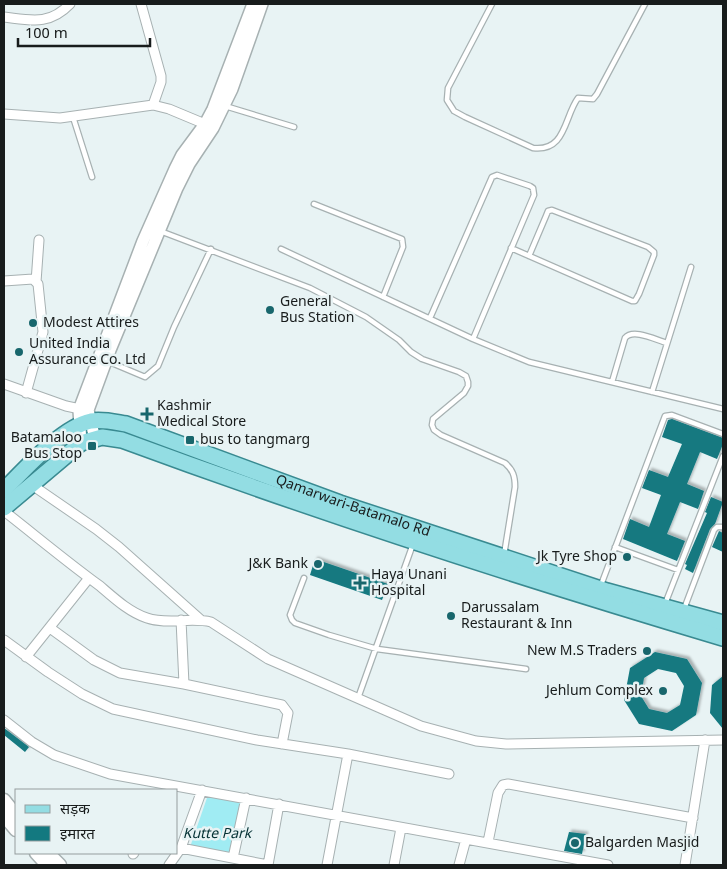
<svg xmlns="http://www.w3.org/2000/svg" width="727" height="869" viewBox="0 0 727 869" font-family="Georgia,'Noto Sans Devanagari',serif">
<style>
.green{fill:#a0ecf3}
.building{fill:#137980;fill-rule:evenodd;filter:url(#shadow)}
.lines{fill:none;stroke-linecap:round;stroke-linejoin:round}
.service-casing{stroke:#a7b1b2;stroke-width:7}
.minor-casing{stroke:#a7b1b2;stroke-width:11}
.tertiary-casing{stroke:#a7b1b2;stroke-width:14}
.secondary-casing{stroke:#a7b1b2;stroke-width:15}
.primary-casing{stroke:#398a91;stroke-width:18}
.service{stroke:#fff;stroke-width:4.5}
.minor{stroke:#fff;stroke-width:9}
.tertiary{stroke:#fff;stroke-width:11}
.secondary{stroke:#fff;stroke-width:12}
.primary{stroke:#93dde3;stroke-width:15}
.poi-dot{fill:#18666c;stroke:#e8f3f4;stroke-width:2}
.labels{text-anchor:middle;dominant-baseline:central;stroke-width:5;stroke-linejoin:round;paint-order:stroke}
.poi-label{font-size:14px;fill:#181c1c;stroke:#e8f3f4;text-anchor:start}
.street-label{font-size:14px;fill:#181c1c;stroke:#e8f3f4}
.park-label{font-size:14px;font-style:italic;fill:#053235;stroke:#e8f3f4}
</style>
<defs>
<filter id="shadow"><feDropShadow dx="2.5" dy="-2.5" stdDeviation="1" flood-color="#0004"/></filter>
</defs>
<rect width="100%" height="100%" fill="#e8f3f4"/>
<!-- green -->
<path class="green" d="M209 792 246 798 233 858 189 850Z"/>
<!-- building -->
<path class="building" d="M672 419 723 438V444L717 459 700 452 687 484 704 491 698 509 680 502 667 534 685 541 677 561 623 539 630 519 649 527 661 495 642 488 649 470 668 477 682 444 662 437 668 420Z
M711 497 723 502 715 524 710 529 693 573 685 569 687 565 685 564 707 513 705 512Z
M719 531 723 533V552L712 547Z
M315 559 388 584 382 600 310 575Z
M655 652 687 659 702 683 696 715 672 731 639 724 624 700 630 668ZM658 669 676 673 684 686 680 705 667 713 649 709 641 696 644 678Z
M723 676V729L710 713 712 685Z
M4 728 29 747 25 752 4 735Z
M569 832 586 834 582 854 564 851Z"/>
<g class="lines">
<!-- service casing -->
<g class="service-casing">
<path id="service" d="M492 4 448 88 447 100 454 111 465 117 533 148C566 152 564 117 578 98L593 99 597 94 645 4
M225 106 294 127
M73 117 92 177
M314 204 402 239 403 247 383 297
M160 231 310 288 366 317 399 340 411 352 422 359 459 372 466 376 468 382V386L464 393 433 419 432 425 434 430 441 435 505 463C513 470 515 476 515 487L504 555
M511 248 632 301H635L639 294 654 255V252L648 247 552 210 548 211 546 216 529 256
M281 249 473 339 529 362 723 409
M430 318 492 177 497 175 530 186 533 188 534 195 473 339
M107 361 145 377 158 366 174 327 211 249
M612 382 625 338C633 328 656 340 667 343
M652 392 691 267
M615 547 678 570
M304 578 290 615 292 620 295 623 329 635 377 649 526 669
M601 585 665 416 672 415 723 434
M665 604 723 456
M684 609 714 530 717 527H723
M358 698 413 544"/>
</g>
<!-- minor casing -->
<g class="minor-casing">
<path id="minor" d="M141 4 161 76V82L153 105
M4 17C30 20 49 26 70 4
M4 114 60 118 153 105 169 109 205 124
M4 281 33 279 38 284 43 332 26 393
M36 282 39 240
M4 384 66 406 85 410
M32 485 96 529 119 547 201 620
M4 511C36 536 67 562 100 586 114 598 129 612 147 618 167 625 191 617 211 622L268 659 421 726 476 741 506 744 723 740
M181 620 184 684
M50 628 94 660 120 673 184 684 282 705 288 713 282 744
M4 640 48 672 82 694 113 709 257 740 348 754 449 774
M26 657 89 578
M4 720 32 742 54 755 110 774 608 865
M488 842 498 793 503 785 508 784 693 818
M181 848 268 865
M133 854 134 853
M233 858 246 798
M169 865 181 848 202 790
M268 865 279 804
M327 865 348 754
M394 865 401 828
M459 865 466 839
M685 865 705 740"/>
</g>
<!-- tertiary casing -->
<g class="tertiary-casing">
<path id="tertiary" d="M95 439 88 410 110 350 177 188 189 164 213 128 232 89 262 4
M81 443 79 410 143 241 175 169 182 155 205 124 213 109 253 4"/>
</g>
<!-- secondary casing -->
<g class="secondary-casing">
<path id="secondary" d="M4 800 16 815
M4 816 16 830
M36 853 47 865
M48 853 60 865"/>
</g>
<!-- primary casing -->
<g class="primary-casing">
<g id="primary">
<path id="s1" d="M4 490C25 469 62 427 91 421 103 419 114 422 126 424L340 503 607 591 723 623"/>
<path d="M4 508 81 443 102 437 122 440C320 513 521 578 723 638"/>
</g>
</g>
<!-- service -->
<use href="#service" class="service"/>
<!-- minor -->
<use href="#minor" class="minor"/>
<!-- tertiary -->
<use href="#tertiary" class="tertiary"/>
<!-- secondary -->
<use href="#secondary" class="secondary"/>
<!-- primary -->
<use href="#primary" class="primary"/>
</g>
<!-- markers -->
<g class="poi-dot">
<circle cx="270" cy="310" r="5"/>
<circle cx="33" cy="323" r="5"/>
<circle cx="19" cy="352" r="5"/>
<path d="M144.5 406.5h5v5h5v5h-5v5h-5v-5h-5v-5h5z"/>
<rect x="185" y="435" width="10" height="10" rx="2.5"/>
<rect x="87" y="441" width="10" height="10" rx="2.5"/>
<circle cx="627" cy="557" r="5"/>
<circle cx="318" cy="564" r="5"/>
<path d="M357.5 575.5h5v5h5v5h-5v5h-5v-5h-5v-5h5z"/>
<circle cx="451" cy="616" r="5"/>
<circle cx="647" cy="651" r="5"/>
<circle cx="663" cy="691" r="5"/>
<circle cx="575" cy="843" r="5"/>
</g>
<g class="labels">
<!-- poi labels -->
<g class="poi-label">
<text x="280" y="302">General<tspan x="280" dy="16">Bus Station</tspan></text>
<text x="43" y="323">Modest Attires</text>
<text x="29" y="344">United India<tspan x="29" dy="16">Assurance Co. Ltd</tspan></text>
<text x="157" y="406">Kashmir<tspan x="157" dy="16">Medical Store</tspan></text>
<text x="82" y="438" text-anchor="end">Batamaloo<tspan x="82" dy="16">Bus Stop</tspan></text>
<text x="200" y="440">bus to tangmarg</text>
<text x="617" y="557" text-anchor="end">Jk Tyre Shop</text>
<text x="308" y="564" text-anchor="end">J&amp;K Bank</text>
<text x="371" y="575">Haya Unani<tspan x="371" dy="16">Hospital</tspan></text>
<text x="461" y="608">Darussalam<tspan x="461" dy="16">Restaurant &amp; Inn</tspan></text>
<text x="637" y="651" text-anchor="end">New M.S Traders</text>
<text x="653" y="691" text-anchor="end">Jehlum Complex</text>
<text x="585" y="843">Balgarden Masjid</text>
</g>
<!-- street labels -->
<g class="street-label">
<text stroke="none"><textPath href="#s1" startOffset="389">Qamarwari-Batamalo Rd</textPath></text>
</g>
<!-- park labels -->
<g class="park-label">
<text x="217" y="834">Kutte Park</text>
</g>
</g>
<!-- border -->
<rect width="727" height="869" fill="none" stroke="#181c1c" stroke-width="10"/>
<!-- legend -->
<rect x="15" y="789" width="162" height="65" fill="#e8f3f4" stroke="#959d9e"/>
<rect x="25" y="805" width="25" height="8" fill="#93dde3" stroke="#959d9e"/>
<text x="60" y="814" font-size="15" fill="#181c1c">सड़क</text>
<rect x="25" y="826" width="25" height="15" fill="#137980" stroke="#959d9e"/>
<text x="60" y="839" font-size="15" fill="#181c1c">इमारत</text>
<!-- scale -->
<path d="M18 38v8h132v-8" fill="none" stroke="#181c1c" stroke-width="2.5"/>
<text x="25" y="38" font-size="15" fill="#181c1c" stroke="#e8f3f4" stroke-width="4" paint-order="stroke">100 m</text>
</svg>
